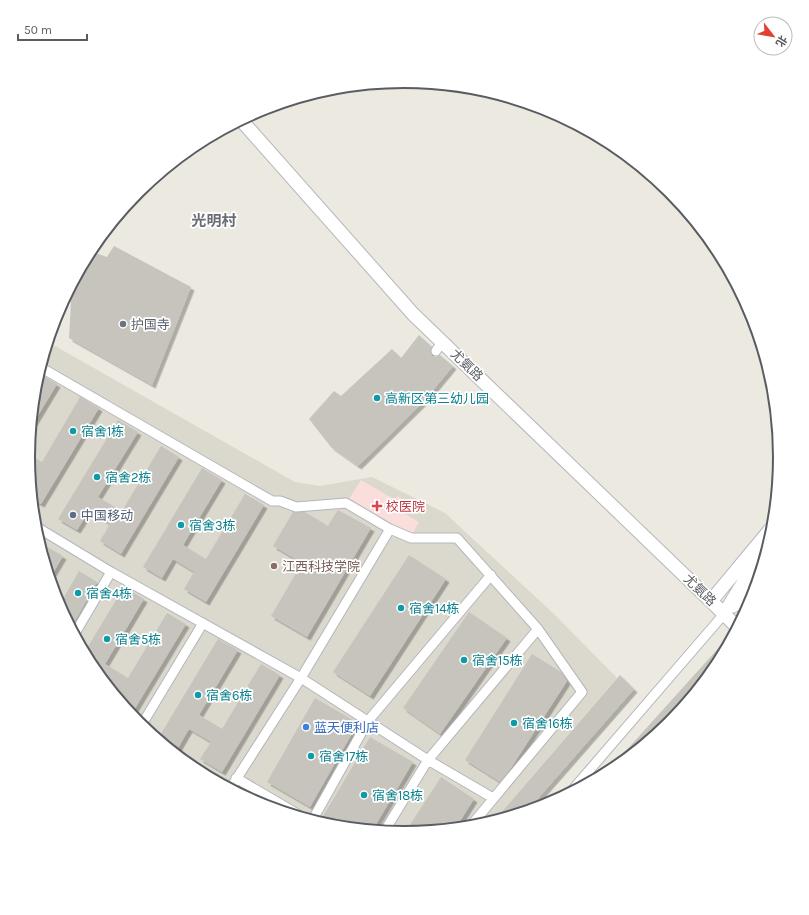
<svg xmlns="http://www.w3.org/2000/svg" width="809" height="915" viewBox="0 0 809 915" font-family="Karla,'Noto Sans SC',sans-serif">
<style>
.education{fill:#dbd8ce}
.medical{fill:#f9dedb}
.building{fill:#c6c4bd;filter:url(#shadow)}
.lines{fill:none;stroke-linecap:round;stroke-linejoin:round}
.street-casing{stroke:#b3b6bb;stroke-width:11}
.secondary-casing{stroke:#b4b7bd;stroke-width:15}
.street{stroke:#fff;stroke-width:9}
.secondary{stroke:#fff;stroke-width:13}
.worship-dot{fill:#6b7280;stroke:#fff;stroke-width:1.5}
.culture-dot{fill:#0f9aa8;stroke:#fff;stroke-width:1.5}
.health-dot{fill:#e0444e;stroke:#fff;stroke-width:1.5}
.service-dot{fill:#5c6f8a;stroke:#fff;stroke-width:1.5}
.education-dot{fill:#8d6e63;stroke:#fff;stroke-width:1.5}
.shop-dot{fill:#3f7fe0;stroke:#fff;stroke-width:1.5}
.labels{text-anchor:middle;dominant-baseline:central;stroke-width:3.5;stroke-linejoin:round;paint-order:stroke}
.worship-label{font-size:13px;fill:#5b616d;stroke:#fff;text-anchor:start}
.street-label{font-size:13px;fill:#595c61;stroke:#fff}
.culture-label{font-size:13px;fill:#0d838f;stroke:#fff;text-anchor:start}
.health-label{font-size:13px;fill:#be3a42;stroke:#fff;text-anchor:start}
.service-label{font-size:13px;fill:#4e5e75;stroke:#fff;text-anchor:start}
.education-label{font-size:13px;fill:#785e54;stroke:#fff;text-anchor:start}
.shop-label{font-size:13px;fill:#366cbe;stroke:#fff;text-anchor:start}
.quarter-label{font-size:15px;font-weight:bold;fill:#6a6e73;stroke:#fff}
.rim{fill:none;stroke:#595c61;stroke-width:2}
</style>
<defs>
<filter id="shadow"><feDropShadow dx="3.5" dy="3.5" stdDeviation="0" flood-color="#0004"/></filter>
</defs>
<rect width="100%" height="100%" fill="#ebe9e0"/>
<!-- education -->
<path class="education" d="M48 342 295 482 320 486 372 477 445 513 554 614 617 678 493 822 478 827 404 834 331 827 260 805 195 770 138 724 91 666 57 601 35 531 28 457 35 384Z"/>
<!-- medical -->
<path class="medical" d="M361 480 394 499 398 496 403 500 398 510 419 522 411 537 347 502Z"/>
<!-- building -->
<path class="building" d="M114 246 191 287 152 385 69 338 72 284 90 251 107 257Z
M419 335 432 347 430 351 432 356 436 357 440 355 453 366 424 401 358 466 331 447 309 419 334 391 341 396 392 349 401 358Z
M39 373 57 384 31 427 35 384Z
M80 397 99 408 41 504 32 499 28 454 42 462Z
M118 420 138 432 98 497 122 511 161 446 179 457 121 554 100 541 110 524 89 511 77 530 58 519Z
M202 468 222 480 183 545 206 559 245 494 264 505 206 602 184 589 194 572 173 559 162 578 143 567Z
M338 510 371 528 307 637 271 616 302 563 273 546 293 512H305L328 526Z
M44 545 63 556 50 578 41 551Z
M409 555 446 579 370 696 333 672Z
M79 571 97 582 71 628 59 606Z
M124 587 144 599 105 664 128 678 167 613 186 624 131 715 114 694 116 691 106 685 91 666 84 653Z
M469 612 507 638 440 734 403 708Z
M732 633 734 635 717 667 688 702 666 727 617 768 614 764Z
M218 639 238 650 199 715 222 729 261 664 280 675 222 772 200 759 211 742 189 729 178 748 159 737Z
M532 654 561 672 567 681 511 768 500 782 465 760Z
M620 675 634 689 526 812 493 822Z
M315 698 358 723 310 807 267 782Z
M370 737 413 762 372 831 338 827 322 818Z
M441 777 474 799 455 829 404 834Z"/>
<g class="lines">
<!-- street casing -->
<g class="street-casing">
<path id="street" d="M436 351 442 342
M40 367 272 501H280L296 507 346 503 390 529 411 538H457L538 629 582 692 469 828
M35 526 111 572 301 678 230 789
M390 529 301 678 428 760 493 798
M74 635 111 572
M141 726 203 623
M236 778 306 819
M568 795 724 614
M312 821 368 721 491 575
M384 832 428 760 538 629"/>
</g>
<!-- secondary casing -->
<g class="secondary-casing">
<path id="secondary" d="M241 120 413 314 711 601 738 628
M711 601 774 525
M733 606 757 586
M724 614 756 562 768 548
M736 626 744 617"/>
</g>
<!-- street -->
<use href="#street" class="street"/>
<!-- secondary -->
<use href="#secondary" class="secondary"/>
</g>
<!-- markers -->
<circle class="worship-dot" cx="123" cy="324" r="4"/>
<g class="culture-dot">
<circle cx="377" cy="398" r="4"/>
<circle cx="73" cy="431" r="4"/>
<circle cx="97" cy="477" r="4"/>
<circle cx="181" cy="525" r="4"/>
<circle cx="78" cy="593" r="4"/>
<circle cx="401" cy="608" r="4"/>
<circle cx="107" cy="639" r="4"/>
<circle cx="464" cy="660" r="4"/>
<circle cx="198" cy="695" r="4"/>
<circle cx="514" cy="723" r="4"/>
<circle cx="311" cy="756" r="4"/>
<circle cx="364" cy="795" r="4"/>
</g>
<path class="health-dot" d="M375 500h4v4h4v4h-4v4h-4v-4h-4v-4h4z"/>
<circle class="service-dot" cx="73" cy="515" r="4"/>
<circle class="education-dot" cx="274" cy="566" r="4"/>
<circle class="shop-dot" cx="306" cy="727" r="4"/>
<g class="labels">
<!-- worship labels -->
<g class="worship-label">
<text x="131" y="324">护国寺</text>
</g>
<!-- street labels -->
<g class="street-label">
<text transform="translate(467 365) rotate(44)">尤氨路</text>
<text transform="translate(700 590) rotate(44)">尤氨路</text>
</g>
<!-- culture labels -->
<g class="culture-label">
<text x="385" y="398">高新区第三幼儿园</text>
<text x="81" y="431">宿舍1栋</text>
<text x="105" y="477">宿舍2栋</text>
<text x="189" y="525">宿舍3栋</text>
<text x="86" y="593">宿舍4栋</text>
<text x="409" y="608">宿舍14栋</text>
<text x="115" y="639">宿舍5栋</text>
<text x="472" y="660">宿舍15栋</text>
<text x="206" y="695">宿舍6栋</text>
<text x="522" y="723">宿舍16栋</text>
<text x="319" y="756">宿舍17栋</text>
<text x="372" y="795">宿舍18栋</text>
</g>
<!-- health labels -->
<g class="health-label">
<text x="386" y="506">校医院</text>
</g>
<!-- service labels -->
<g class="service-label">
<text x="81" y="515">中国移动</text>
</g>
<!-- education labels -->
<g class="education-label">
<text x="282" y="566">江西科技学院</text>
</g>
<!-- shop labels -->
<g class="shop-label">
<text x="314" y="727">蓝天便利店</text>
</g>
<!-- quarter labels -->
<g class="quarter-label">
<text x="214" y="221">光明村</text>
</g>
</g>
<!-- crop -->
<path d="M0 0H809V915H0ZM35 457a369 369 0 1 1 738 0a369 369 0 1 1-738 0Z" fill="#fff" fill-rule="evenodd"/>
<path class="rim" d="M35 457a369 369 0 1 1 738 0a369 369 0 1 1-738 0Z"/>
<!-- north arrow -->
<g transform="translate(773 36) rotate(121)"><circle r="19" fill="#ffffff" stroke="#bdbec0"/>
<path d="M0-3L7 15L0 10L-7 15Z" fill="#e14130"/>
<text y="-6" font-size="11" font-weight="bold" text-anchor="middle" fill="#595c61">北</text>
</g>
<!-- scale -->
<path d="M18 34v6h69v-6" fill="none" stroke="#595c61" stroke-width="2"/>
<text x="24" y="34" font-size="12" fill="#595c61" stroke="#ffffff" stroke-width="3" paint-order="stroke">50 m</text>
</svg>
